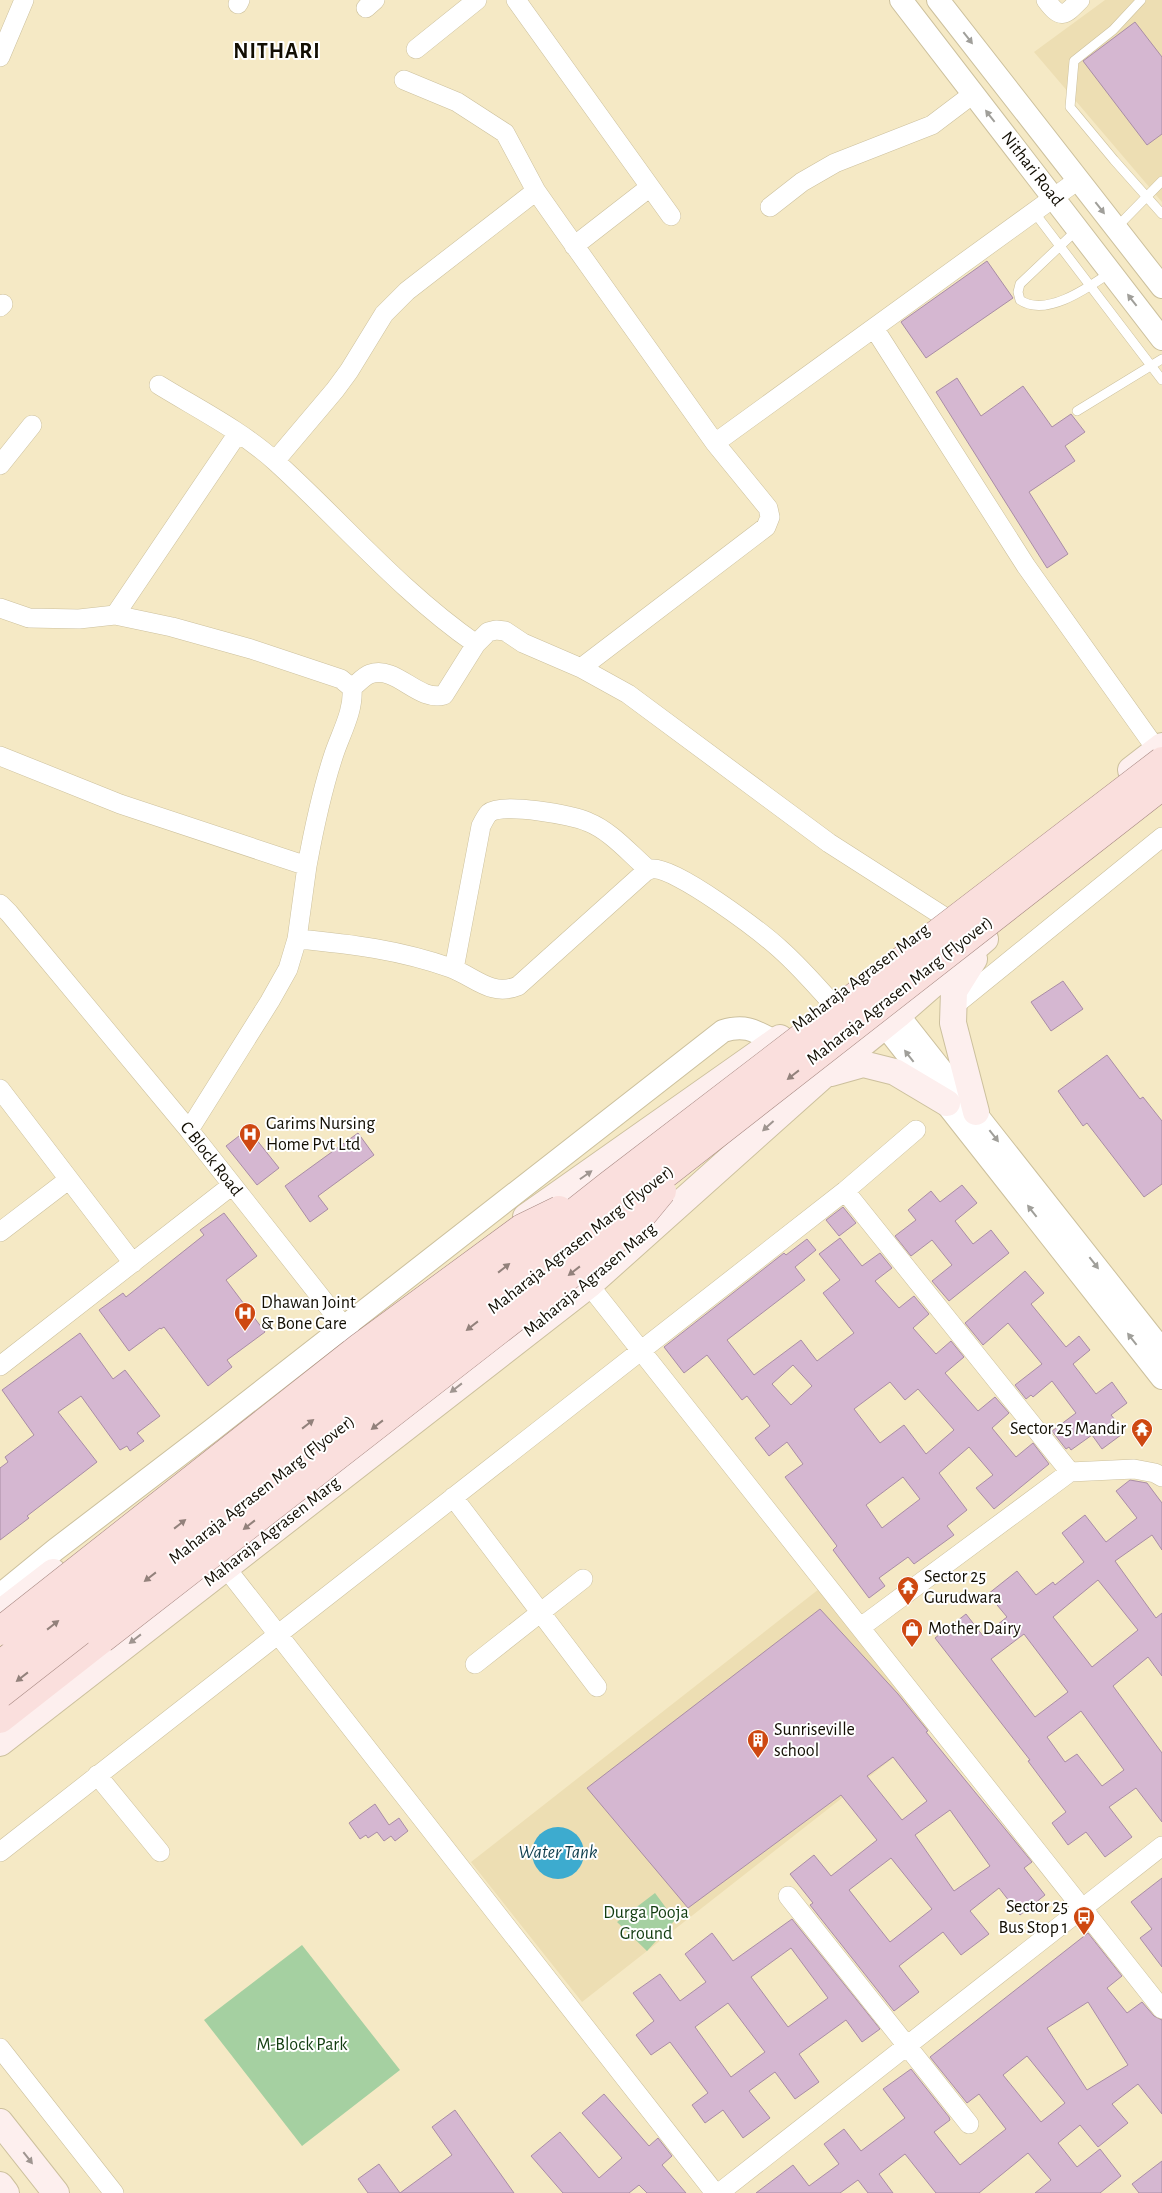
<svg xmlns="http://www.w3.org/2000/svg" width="1162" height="2193" viewBox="0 0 1162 2193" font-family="'Alegreya Sans',sans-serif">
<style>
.built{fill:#eddeb3}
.green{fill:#a5d0a1}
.water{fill:#3dabcf}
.building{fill:#d5b7d1;stroke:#a98da5;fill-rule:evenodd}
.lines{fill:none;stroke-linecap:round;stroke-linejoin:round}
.service-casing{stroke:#ccc09d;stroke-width:10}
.minor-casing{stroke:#ccc09d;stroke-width:20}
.tertiary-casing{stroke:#ccc09d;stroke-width:24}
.secondary-casing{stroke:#ccc09d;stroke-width:28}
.primary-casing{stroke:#a78882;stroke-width:29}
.service{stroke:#fff;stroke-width:9}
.minor{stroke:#fff;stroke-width:19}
.tertiary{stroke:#fff;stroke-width:22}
.secondary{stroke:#fdefee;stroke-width:26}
.primary{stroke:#fadfdd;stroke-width:28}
.primary-bridge-casing{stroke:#a78882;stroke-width:29;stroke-linecap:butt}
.primary-bridge{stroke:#fadfdd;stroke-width:28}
.oneway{fill:#a09f9a}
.oneway2{fill:#92817b}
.oneway3{fill:#9f9590}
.labels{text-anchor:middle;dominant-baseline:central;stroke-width:4;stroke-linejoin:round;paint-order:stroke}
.street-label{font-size:18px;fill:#120e03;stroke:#fff}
.poi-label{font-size:18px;fill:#120e03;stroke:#fff;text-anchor:start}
.park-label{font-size:18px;fill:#133d11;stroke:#fff}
.water-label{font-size:19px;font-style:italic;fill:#0f3f4f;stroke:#fff}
.district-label{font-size:22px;font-weight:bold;letter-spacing:1px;fill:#120e03;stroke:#fff}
</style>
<rect width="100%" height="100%" fill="#f5e9c5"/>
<!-- built -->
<path class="built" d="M1105 0H1162V202L1034 52Z
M819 1589 930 1729 582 2002 471 1862Z"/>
<!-- green -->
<path class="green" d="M655 1893 675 1920 647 1951 617 1922Z
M302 1945 400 2070 302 2146 204 2020Z"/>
<!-- water -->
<path class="water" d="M532 1853a26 26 0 1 1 52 0a26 26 0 1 1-52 0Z"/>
<!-- building -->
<path class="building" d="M1135 22 1162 57V134L1147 145 1083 61Z
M987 261 1013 298 926 358 901 322Z
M957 378 981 416 1023 386 1052 427 1071 414 1085 432 1065 446 1075 461 1029 492 1068 554 1047 568 936 392Z
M1063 981 1083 1009 1051 1031 1031 1002Z
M1107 1055 1140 1099 1143 1097 1162 1121V1184L1144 1197 1087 1123 1083 1126 1058 1091Z
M248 1129 279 1168 257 1185 226 1146Z
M358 1133 374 1155 318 1196 328 1209 310 1222 285 1186Z
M962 1185 977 1203 955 1221 973 1244 991 1230 1009 1253 949 1301 932 1281 952 1265 932 1240 911 1256 895 1236 916 1220 908 1210 931 1191 940 1202Z
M843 1207 856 1223 839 1236 826 1220Z
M224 1213 257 1256 226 1280 265 1332 227 1360 232 1367 208 1386 164 1327 161 1329 160 1328 129 1351 99 1310 123 1293 126 1297 204 1235 200 1230Z
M840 1238 862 1266 880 1253 892 1268 875 1281 899 1308 914 1296 929 1314 913 1328 936 1354 951 1341 964 1357 945 1373 978 1411 995 1397 1009 1413 992 1428 1016 1457 1033 1443 1049 1464 994 1509 976 1488 993 1475 969 1447 939 1473 967 1510 947 1526 954 1535 914 1564 908 1557 879 1578 885 1586 869 1598 833 1550 837 1546 785 1477 803 1464 787 1442 769 1456 755 1438 770 1426 747 1396 742 1400 707 1355 684 1373 664 1347 784 1253 786 1255 807 1239 816 1250 795 1267 805 1280 727 1340 754 1375 801 1340 817 1361 854 1333 823 1293 840 1280 819 1254ZM793 1365 812 1386 791 1405 772 1384ZM890 1382 905 1400 918 1389 954 1430 926 1454 904 1425 880 1443 854 1409ZM903 1477 920 1499 882 1528 866 1505Z
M1025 1271 1044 1293 1031 1304 1066 1347 1079 1336 1090 1350 1073 1364 1096 1394 1112 1382 1127 1403 1111 1415 1125 1432 1102 1449 1092 1435 1071 1450 1069 1447 1066 1449 1052 1431 1076 1413 1052 1381 1033 1397 1031 1395 1026 1399 1015 1385 1042 1364 1008 1323 983 1345 965 1323Z
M80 1333 113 1379 125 1370 160 1416 137 1433 144 1441 130 1451 127 1446 120 1450 81 1396 58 1412 97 1462 27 1516 29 1518 0 1540V1468L8 1462 5 1457 34 1435 2 1390Z
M1130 1480 1147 1483 1162 1503V1550L1152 1535 1115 1561 1156 1618 1162 1613V1676L1148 1657 1113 1686 1162 1753V1822L1136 1788 1109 1807 1132 1837 1105 1857 1086 1832 1068 1845 1052 1823 1066 1812 1028 1761 1030 1760 935 1638 966 1614 983 1636 1007 1617 988 1594 1017 1571 1036 1595 1053 1582 1055 1585 1084 1562 1062 1533 1085 1515 1106 1542 1137 1518 1116 1491ZM1098 1580 1138 1630 1092 1667 1053 1617ZM1024 1634 1068 1692 1035 1717 991 1659ZM1081 1711 1124 1770 1102 1786 1077 1754 1065 1762 1047 1737Z
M820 1609 898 1694 928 1731 926 1732 1032 1862 1024 1868 1045 1895 1020 1915 999 1888 970 1911 989 1934 961 1955 943 1932 899 1966 919 1992 894 2011 810 1905 813 1903 790 1874 814 1855 831 1876 877 1840 841 1795 688 1908 587 1788ZM893 1757 927 1801 902 1820 867 1776ZM950 1810 990 1866 954 1891 915 1835ZM891 1858 932 1909 890 1942 849 1890Z
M375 1804 389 1825 399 1818 408 1831 395 1841 391 1836 384 1841 377 1832 368 1838 366 1835 360 1839 349 1823Z
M1162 1878V1967L1140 1938 1152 1929 1131 1902Z
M792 1919 880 2029 862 2042 846 2020 799 2054 819 2082 795 2099 775 2072 749 2091 770 2118 743 2138 723 2110 705 2123 692 2105 708 2093 670 2042 651 2055 636 2035 654 2021 633 1993 660 1974 680 2001 706 1982 685 1954 712 1933 733 1961ZM791 1948 828 1998 788 2027 751 1977ZM728 2003 765 2052 731 2077 695 2027Z
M1088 1933 1122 1976 1107 1988 1127 2013 1142 2002 1154 2016 1162 2020V2114L1138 2084 1112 2104 1128 2123 1098 2147 1080 2125 1058 2143 1077 2167 1100 2149 1121 2176 1100 2193H1035L1051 2180 1028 2153 979 2193H936L905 2154 879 2174 893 2193H868L858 2180 840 2193H756L793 2165 809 2186 839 2164 824 2144 844 2129 861 2151 905 2118 883 2089 911 2069 949 2117 950 2120 934 2132 960 2165 1006 2129 979 2094 967 2103 930 2057ZM1088 2002 1128 2065 1087 2090 1047 2028ZM1027 2056 1065 2103 1041 2122 1003 2075Z
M604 2094 649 2146 658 2138 672 2156 662 2165 686 2193H647L639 2185 629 2193H563L531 2156 560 2132 599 2178 622 2158 582 2113Z
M455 2110 514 2193H368L358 2179 379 2164 400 2193 452 2155 432 2127Z
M1162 2161V2193H1139L1132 2184Z"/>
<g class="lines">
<!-- service casing -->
<g class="service-casing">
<path id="service" d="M1141 0 1113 30 1074 61 1070 107 1114 160 1162 214
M1034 212 1162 380
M1116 228 1162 181
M1078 229 1020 284 1018 292 1020 300C1046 318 1089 287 1111 272
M1077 411 1162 359"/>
</g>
<!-- minor casing -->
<g class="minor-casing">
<path id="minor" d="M516 0 671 216
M1046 0C1061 20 1064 16 1080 0
M238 4 240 0
M366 8 375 0
M416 49 477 0
M0 57 24 0
M404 80 457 102 505 133 536 191 562 228 715 443 768 508 770 517 766 527 581 668
M770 207 802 182 835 163 932 125 973 94
M574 246 650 187
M0 307 3 304
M874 328 1026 566 1157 750
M159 385C198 409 242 431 276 462 343 523 401 592 476 644
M715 443 1078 180
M275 461 335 390 349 371 384 314 407 291 536 191
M0 465 32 425
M0 608 29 618 79 619 115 615 172 627 251 649 341 679 352 688C354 711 341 733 334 754 322 790 314 828 307 866
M115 615 238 433
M352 688C357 684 364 676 370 674 397 665 417 702 444 695L476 644 488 632 496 630 505 631 523 643 581 668 628 694 829 843 943 916
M0 756 120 804 307 866 297 939 288 969 270 1001 189 1130
M0 904 9 913 189 1130 368 1357
M297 939C352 944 400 950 451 968 475 977 491 997 518 986L645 872C646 871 651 869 652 869 675 866 761 932 780 949 798 965 814 983 830 1001
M454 969 481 826C483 822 486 816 489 813 502 802 572 815 588 822 611 831 630 854 649 870
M954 1006 1162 837
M0 1089 133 1263
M845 1191 1070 1472
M0 1232 68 1180
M589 1285 1162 2009
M0 1366 231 1186
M453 1497 597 1687
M226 1568 715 2193
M861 1627 1070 1472 1134 1469 1155 1473 1162 1477
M475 1664 583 1579
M97 1775 160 1852
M0 1852 845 1191 916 1130
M788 1896 969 2124
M0 2048 114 2193
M719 2193 1162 1846"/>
</g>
<!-- tertiary casing -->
<g class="tertiary-casing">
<path id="tertiary" d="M901 0 1162 339
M938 0 1162 287
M898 1015 1162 1350
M885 1026 1162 1378
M0 1595 55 1550 212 1430 723 1031C746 1024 755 1031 776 1042"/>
</g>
<!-- secondary casing -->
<g class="secondary-casing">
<path id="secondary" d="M1131 770 1162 746
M974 959 954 991 953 1023 976 1112
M831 1073 863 1064 895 1072 947 1103
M526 1217 780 1038
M0 1613 53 1572
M0 1743 589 1285 825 1074 898 1015 985 939
M0 2122 56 2193
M0 2185 6 2193"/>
</g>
<!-- primary casing -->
<g class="primary-casing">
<path id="primary" d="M0 1719 102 1639"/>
</g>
<!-- service -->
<use href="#service" class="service"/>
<!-- minor -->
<use href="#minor" class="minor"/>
<!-- tertiary -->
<use href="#tertiary" class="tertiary"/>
<!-- secondary -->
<use href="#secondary" class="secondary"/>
<!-- primary -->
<use href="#primary" class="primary"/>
<!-- primary-bridge casing -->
<g class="primary-bridge-casing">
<path id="primary-bridge" d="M0 1631 360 1347 522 1228 559 1210
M102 1639 634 1225 662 1191
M0 1665 609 1185 1162 761
M0 1694 1162 786"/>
</g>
<!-- primary-bridge -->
<use href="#primary-bridge" class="primary-bridge"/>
</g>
<!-- one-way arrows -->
<defs><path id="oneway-solid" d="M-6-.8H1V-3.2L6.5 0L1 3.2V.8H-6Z" transform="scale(1.25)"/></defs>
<g class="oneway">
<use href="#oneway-solid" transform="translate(968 38) rotate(52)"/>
<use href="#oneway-solid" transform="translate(990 116) rotate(-128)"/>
<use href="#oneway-solid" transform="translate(1100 208) rotate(52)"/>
<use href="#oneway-solid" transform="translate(1132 300) rotate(-128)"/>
<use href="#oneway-solid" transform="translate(909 1056) rotate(-128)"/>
<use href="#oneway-solid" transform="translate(994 1136) rotate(52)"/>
<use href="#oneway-solid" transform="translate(1032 1211) rotate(-128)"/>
<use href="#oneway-solid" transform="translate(1094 1263) rotate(52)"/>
<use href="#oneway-solid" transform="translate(1132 1339) rotate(-128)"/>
</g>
<g class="oneway2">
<use href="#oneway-solid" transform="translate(793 1075) rotate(142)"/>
<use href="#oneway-solid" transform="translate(504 1268) rotate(-38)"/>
<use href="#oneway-solid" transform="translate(574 1271) rotate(142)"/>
<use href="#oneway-solid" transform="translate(472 1326) rotate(142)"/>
<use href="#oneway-solid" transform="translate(308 1424) rotate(-38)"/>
<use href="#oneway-solid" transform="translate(377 1425) rotate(142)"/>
<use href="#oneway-solid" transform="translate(180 1524) rotate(-38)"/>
<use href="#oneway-solid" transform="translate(249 1525) rotate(142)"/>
<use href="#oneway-solid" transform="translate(150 1577) rotate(142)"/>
<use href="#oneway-solid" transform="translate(53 1625) rotate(-38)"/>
<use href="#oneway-solid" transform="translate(22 1677) rotate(142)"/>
</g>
<g class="oneway3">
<use href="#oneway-solid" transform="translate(768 1126) rotate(138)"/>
<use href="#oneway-solid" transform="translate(586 1175) rotate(-35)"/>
<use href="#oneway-solid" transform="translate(456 1388) rotate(142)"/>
<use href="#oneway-solid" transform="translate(135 1639) rotate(142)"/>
<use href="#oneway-solid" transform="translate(28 2158) rotate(52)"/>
</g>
<!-- icons -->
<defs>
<g id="hospital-pin" transform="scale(1.125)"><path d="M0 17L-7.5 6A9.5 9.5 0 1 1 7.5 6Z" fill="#ce4811" stroke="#fff"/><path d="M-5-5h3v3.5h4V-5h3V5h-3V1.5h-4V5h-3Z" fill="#fff"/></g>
<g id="temple-pin" transform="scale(1.125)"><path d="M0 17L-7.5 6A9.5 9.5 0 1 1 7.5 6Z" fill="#ce4811" stroke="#fff"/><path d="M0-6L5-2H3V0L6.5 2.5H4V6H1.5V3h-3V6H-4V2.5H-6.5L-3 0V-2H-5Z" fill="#fff"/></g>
<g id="shop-pin" transform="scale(1.125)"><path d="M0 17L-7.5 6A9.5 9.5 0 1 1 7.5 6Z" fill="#ce4811" stroke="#fff"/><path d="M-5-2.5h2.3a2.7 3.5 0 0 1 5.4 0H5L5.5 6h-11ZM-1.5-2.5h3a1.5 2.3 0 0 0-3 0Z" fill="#fff"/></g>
<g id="building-pin" transform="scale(1.125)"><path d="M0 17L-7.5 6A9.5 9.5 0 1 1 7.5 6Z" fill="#ce4811" stroke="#fff"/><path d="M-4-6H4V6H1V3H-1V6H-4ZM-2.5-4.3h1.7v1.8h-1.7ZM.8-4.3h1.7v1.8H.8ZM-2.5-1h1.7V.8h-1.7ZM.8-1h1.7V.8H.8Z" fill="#fff"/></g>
<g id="bus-pin" transform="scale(1.125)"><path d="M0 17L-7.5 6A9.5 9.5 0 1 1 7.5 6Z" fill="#ce4811" stroke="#fff"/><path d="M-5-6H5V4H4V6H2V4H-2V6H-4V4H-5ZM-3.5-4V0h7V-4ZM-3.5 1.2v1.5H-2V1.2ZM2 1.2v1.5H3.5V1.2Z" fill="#fff"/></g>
</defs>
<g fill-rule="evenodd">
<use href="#hospital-pin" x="250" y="1134"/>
<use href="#hospital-pin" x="245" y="1313"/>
<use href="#temple-pin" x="1142" y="1429"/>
<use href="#temple-pin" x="908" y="1587"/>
<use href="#shop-pin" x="912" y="1629"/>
<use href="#building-pin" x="758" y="1740"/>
<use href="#bus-pin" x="1084" y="1917"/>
</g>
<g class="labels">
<!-- street labels -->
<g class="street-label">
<text transform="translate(1032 169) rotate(52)">Nithari Road</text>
<text transform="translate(861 978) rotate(-37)">Maharaja Agrasen Marg</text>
<text transform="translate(900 991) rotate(-38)">Maharaja Agrasen Marg (Flyover)</text>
<text transform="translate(211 1159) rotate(52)">C Block Road</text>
<text transform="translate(581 1240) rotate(-38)">Maharaja Agrasen Marg (Flyover)</text>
<text transform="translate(590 1280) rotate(-40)">Maharaja Agrasen Marg</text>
<text transform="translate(262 1490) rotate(-38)">Maharaja Agrasen Marg (Flyover)</text>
<text transform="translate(272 1532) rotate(-38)">Maharaja Agrasen Marg</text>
</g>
<!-- poi labels -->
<g class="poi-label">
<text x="266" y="1124">Garims Nursing<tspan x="266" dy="21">Home Pvt Ltd</tspan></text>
<text x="261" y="1303">Dhawan Joint<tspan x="261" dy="21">&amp; Bone Care</tspan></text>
<text x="1126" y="1429" text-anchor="end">Sector 25 Mandir</text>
<text x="924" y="1577">Sector 25<tspan x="924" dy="21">Gurudwara</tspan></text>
<text x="928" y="1629">Mother Dairy</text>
<text x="774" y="1730">Sunriseville<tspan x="774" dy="21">school</tspan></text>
<text x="1068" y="1907" text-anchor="end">Sector 25<tspan x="1068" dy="21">Bus Stop 1</tspan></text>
</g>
<!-- park labels -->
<g class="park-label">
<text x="646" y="1913">Durga Pooja<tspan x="646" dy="21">Ground</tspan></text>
<text x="302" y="2045">M-Block Park</text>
</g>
<!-- water labels -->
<g class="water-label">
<text x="558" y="1852">Water Tank</text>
</g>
<!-- district labels -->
<g class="district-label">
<text x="277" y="51">NITHARI</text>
</g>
</g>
</svg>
